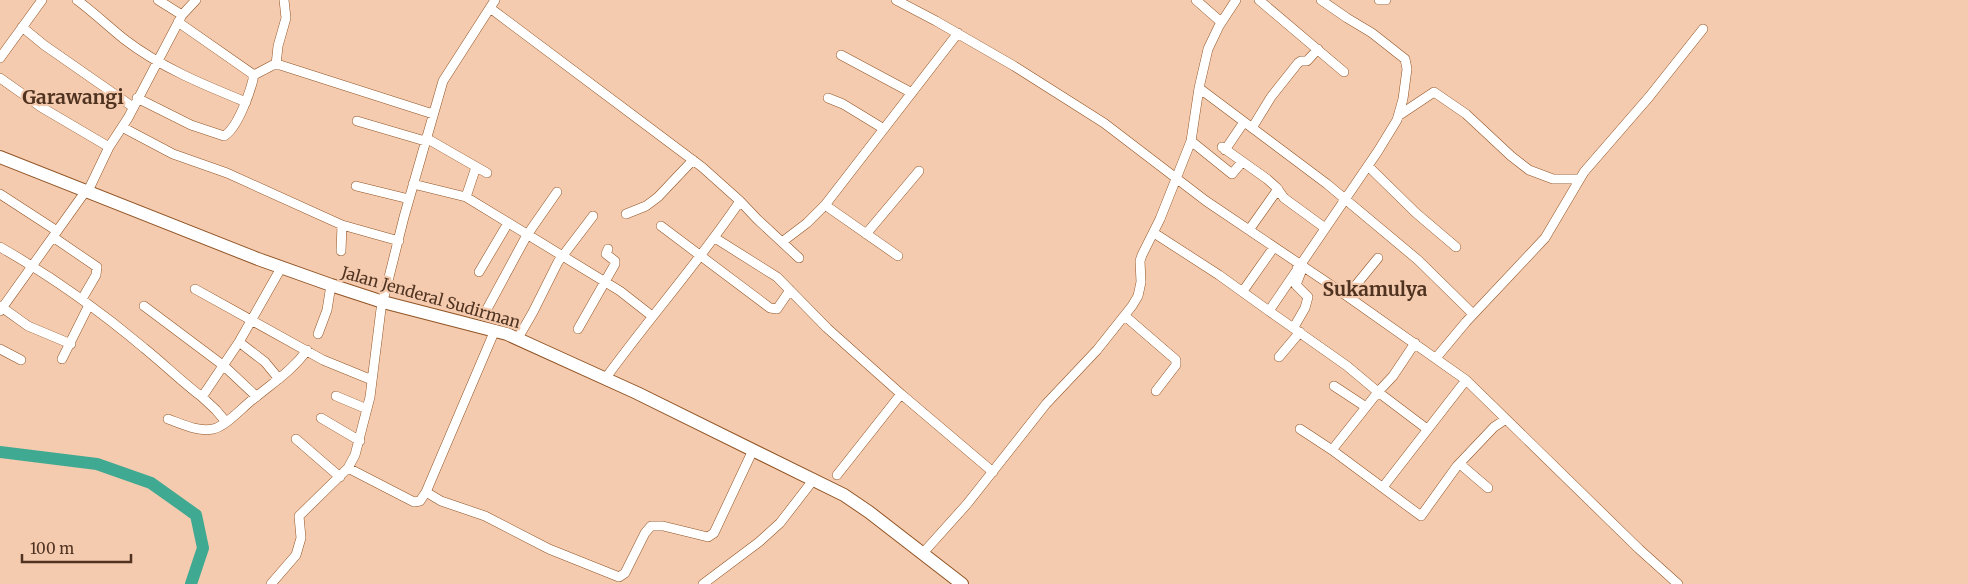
<svg xmlns="http://www.w3.org/2000/svg" width="1968" height="584" viewBox="0 0 1968 584" font-family="Merriweather,serif">
<style>
.lines{fill:none;stroke-linecap:round;stroke-linejoin:round}
.river{stroke:#40a992;stroke-width:12}
.minor-casing{stroke:#915424;stroke-width:10}
.secondary-casing{stroke:#915424;stroke-width:14}
.minor{stroke:#fff;stroke-width:9}
.secondary{stroke:#fff;stroke-width:12}
.labels{text-anchor:middle;dominant-baseline:central;stroke-width:4.5;stroke-linejoin:round;paint-order:stroke}
.street-label{font-size:16px;fill:#4f3320;stroke:#f5cbaf}
.quarter-label{font-size:19px;font-weight:bold;fill:#4f3320;stroke:#f5cbaf}
</style>
<rect width="100%" height="100%" fill="#f5cbaf"/>
<g class="lines">
<!-- river -->
<path class="river" d="M0 452 97 464 151 483 196 515 203 548 191 584"/>
<!-- minor casing -->
<g class="minor-casing">
<path id="minor" d="M77 0C93 12 108 26 124 39 160 67 204 85 246 102
M158 0 182 15
M896 0 936 21 1014 66 1104 123 1206 201 1347 296 1466 380 1639 549 1678 584
M1196 0 1221 22
M1259 0 1344 72
M1379 0H1386
M490 8 702 167 740 201 757 219 799 258
M178 22 254 75 273 65H280L433 114
M22 27 44 45 133 107
M841 55 912 93
M0 58 42 0
M276 65 278 46 286 18 284 0
M0 78 41 107 109 147
M1199 88 1327 184 1418 260 1473 314
M137 98 191 125 224 136C238 128 251 90 254 75
M828 98 843 104 884 129
M1398 116 1434 92 1466 114 1511 156 1529 170 1553 179H1579
M357 121 425 141
M122 127 173 154 227 173 342 225 399 241
M1252 128 1271 97 1298 63 1301 61H1307L1318 49
M426 138 487 173
M1191 141 1232 174 1242 162
M1222 147 1267 179 1276 187 1284 198 1325 228
M1225 150 1244 122
M1368 166 1416 213 1456 247
M413 184 466 197 620 291 652 316
M356 186 409 199
M87 193 109 147 128 118 182 15 196 0
M0 194 57 231
M466 197 476 167
M825 205 898 256
M626 214 646 206 658 197 693 160
M661 226 770 308 777 309 790 290
M1249 230 1278 189
M1154 233 1219 275 1269 311 1378 151 1397 120 1403 99 1407 69 1405 59 1372 33 1347 18 1321 0
M866 234 919 171
M53 237 97 267 96 275 82 299
M715 238 777 277 827 328 901 394
M782 242 807 223 825 205 958 33
M0 247C51 276 99 310 144 348 164 364 182 382 202 397L239 342 281 268
M341 251 342 225
M479 272 508 223
M195 289 323 360 372 380
M1243 291 1274 247
M1347 296 1378 258
M0 306 28 326 71 344
M144 306 224 366 256 396
M487 309 527 235 557 192
M0 311 85 192
M1269 311 1347 366 1378 392 1393 376 1415 343
M1125 316 1176 360V365L1156 391
M1294 327 1305 308 1308 297 1296 285 1301 272 1297 268
M578 329 615 264V261L606 254 608 249
M318 334 327 310 331 285
M518 338 533 312 558 262 593 216
M239 342 265 362 279 379
M0 349 21 360
M1279 357 1300 332
M1436 358 1466 322 1545 238 1584 172 1649 97 1703 29
M62 359 89 305
M605 379C649 318 699 262 740 201
M1334 386 1366 407
M336 396 367 409
M202 397 216 410 226 422
M321 418 360 441
M168 419C182 424 198 432 213 429 227 426 244 405 256 397 274 382 293 370 307 350
M1300 429 1332 450
M1427 429 1378 392 1332 450 1421 516 1457 466 1494 427 1506 419
M296 439 340 477
M1460 464 1488 488
M348 468 414 502 420 501 426 492 495 330
M837 475 901 394 993 472
M1383 487 1466 380
M426 492 441 501 485 516 549 549 619 577 625 573 645 533 651 526H663L708 537 714 533 753 450
M923 553 967 504 1046 404 1097 350 1132 306 1138 296 1141 282 1140 261 1142 255 1160 219 1191 141 1199 88 1208 49 1219 26 1236 0
M271 584 296 555 301 538 299 516 348 468 355 455 370 397 381 309 404 217 443 81 495 0
M703 584 759 542 780 523 814 479"/>
</g>
<!-- secondary casing -->
<g class="secondary-casing">
<path id="secondary" d="M0 157 258 259 331 285 383 302 507 334 637 393 844 495 869 512 962 584"/>
</g>
<!-- minor -->
<use href="#minor" class="minor"/>
<!-- secondary -->
<use href="#secondary" class="secondary"/>
</g>
<g class="labels">
<!-- street labels -->
<g class="street-label">
<text transform="translate(431 297) rotate(16)">Jalan Jenderal Sudirman</text>
</g>
<!-- quarter labels -->
<g class="quarter-label">
<text x="73" y="97">Garawangi</text>
<text x="1375" y="289">Sukamulya</text>
</g>
</g>
<!-- scale -->
<path d="M22 554v8h109v-8" fill="none" stroke="#4f3320" stroke-width="2.5"/>
<text x="30" y="554" font-size="15" fill="#4f3320" stroke="#f5cbaf" stroke-width="4" paint-order="stroke">100 m</text>
</svg>
